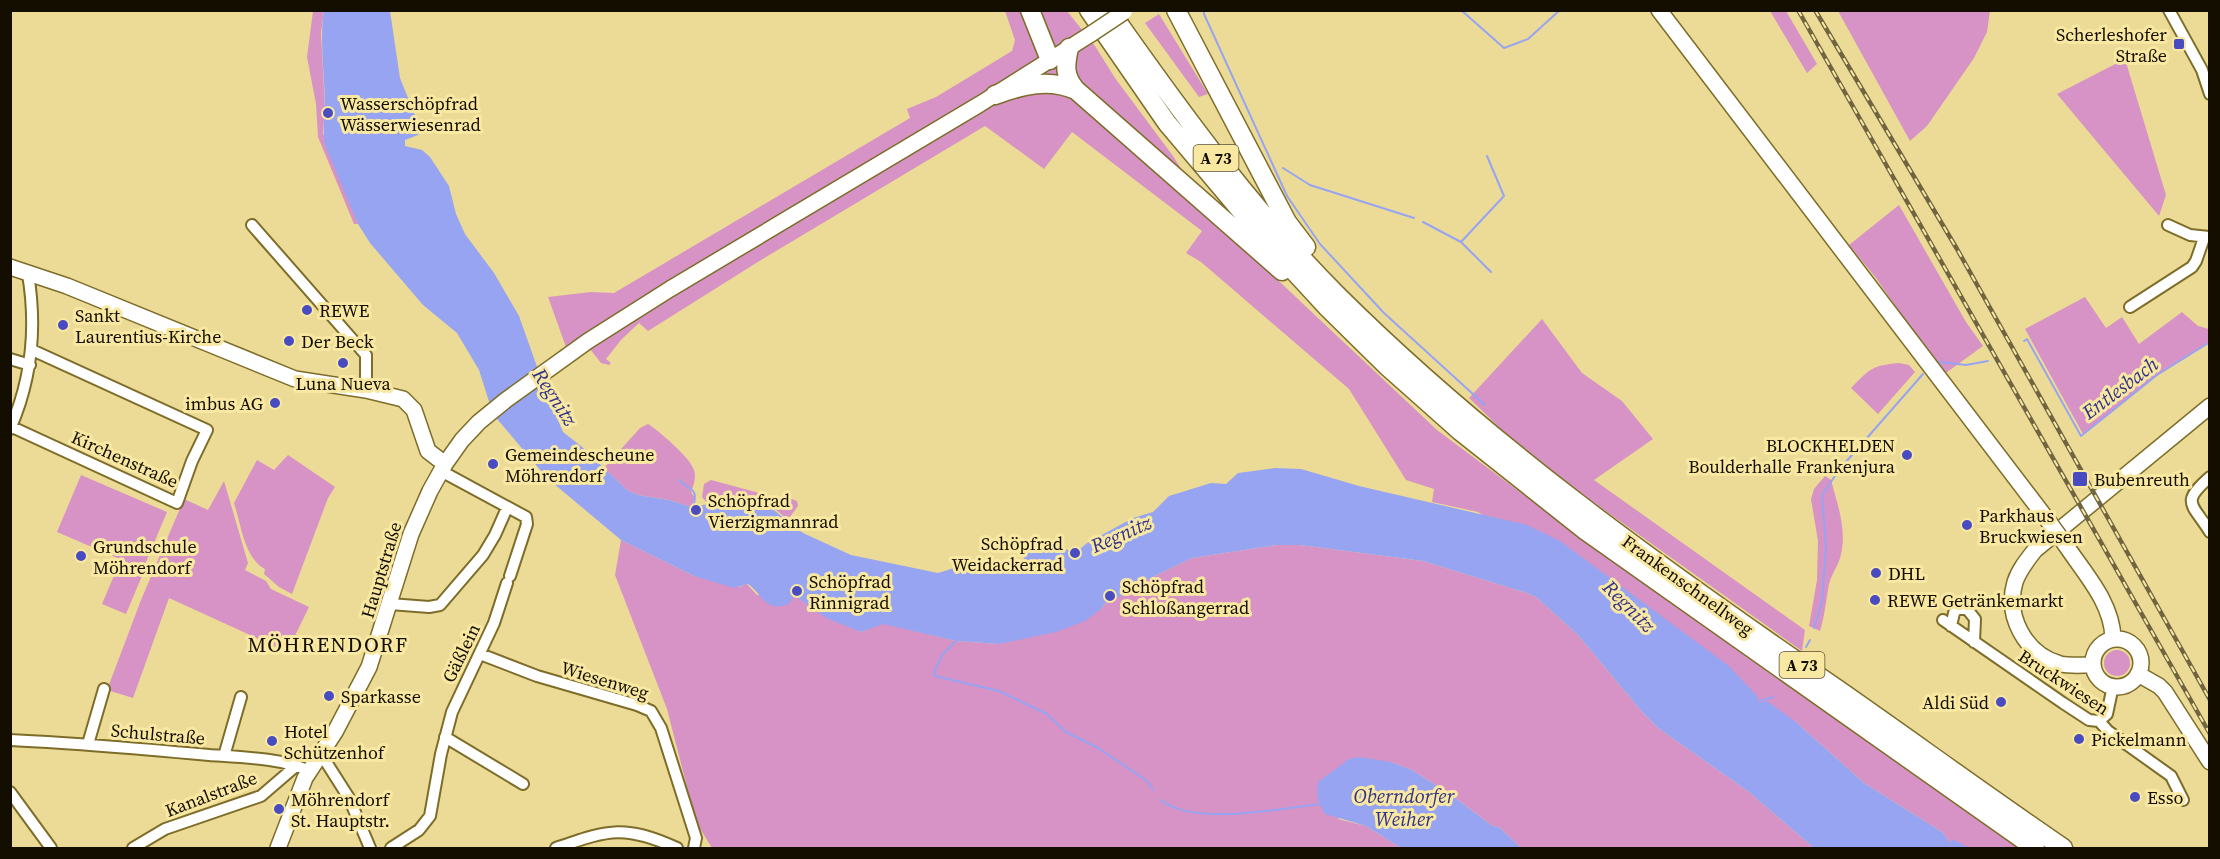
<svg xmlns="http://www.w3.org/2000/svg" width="2220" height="859" viewBox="0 0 2220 859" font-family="'Source Serif 4',serif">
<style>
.green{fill:#d793c5}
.water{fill:#97a4f2}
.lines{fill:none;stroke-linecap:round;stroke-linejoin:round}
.stream{stroke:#97a4f2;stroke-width:2}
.street-casing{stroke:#7d6d28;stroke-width:14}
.secondary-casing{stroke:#7d6d28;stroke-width:18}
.highway-casing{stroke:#7d6d28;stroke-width:21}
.street{stroke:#fff;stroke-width:10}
.secondary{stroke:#fff;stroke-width:15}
.highway{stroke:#fff;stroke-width:18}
.rail-casing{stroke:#706540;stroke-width:4.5}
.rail{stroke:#f9e8a2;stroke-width:2;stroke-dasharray:7;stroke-linecap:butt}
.secondary-bridge-casing{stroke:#7d6d28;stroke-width:18;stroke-linecap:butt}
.secondary-bridge{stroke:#fff;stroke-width:15}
.poi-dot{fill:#494cc1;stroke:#f9e8a2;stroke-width:2}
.labels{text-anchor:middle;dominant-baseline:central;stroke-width:6;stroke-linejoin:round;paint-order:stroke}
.shield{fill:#f9e8a2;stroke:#594f31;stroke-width:1.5}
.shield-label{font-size:16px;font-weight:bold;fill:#140e00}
.poi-label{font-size:18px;fill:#140e00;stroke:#f9e8a2;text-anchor:start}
.street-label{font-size:18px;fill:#140e00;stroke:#f9e8a2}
.water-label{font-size:20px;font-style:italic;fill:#30318a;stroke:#f9e8a2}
.quarter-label{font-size:21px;letter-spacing:1.5px;fill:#140e00;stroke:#f9e8a2}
</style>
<rect width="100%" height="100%" fill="#ecdb96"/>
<!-- green -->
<path class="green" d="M313 11H324L321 33 325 108 323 133 358 224H354L318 137 316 104 307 57Z
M1005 11H1067L1095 46 1115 78 1173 156 1213 219 1437 430 1559 521 1775 677 2019 848H1969L1950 842 1942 832 1864 783 1796 722 1758 703V697L1478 512 1432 502 1434 489 1406 480 1349 389 1201 262 1186 253 1202 231 1072 132 1044 169 985 126 761 260 648 331 639 323 621 340 606 359 611 363 609 365 601 363 590 349 638 302 566 347 548 297 591 292 614 293 910 118 907 109 936 97 1012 51 1015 40Z
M1770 11H1786L1817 64 1807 73Z
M1838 11H1837H1990L1987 32 1974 58 1927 126 1910 141Z
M1159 14 1208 94 1199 97 1145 23Z
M2125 59 2166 195 2159 216 2057 94Z
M1899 205 1966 322 1983 346 1943 375 1876 278 1849 245Z
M2085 297 2106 328 2122 317 2139 344 2182 312 2198 326 2209 329 2210 342 2157 375 2083 434 2025 329Z
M1542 319 1582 373 1622 401 1653 439 1594 480 1805 630 1802 651 1579 492 1501 429 1469 398Z
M1899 363 1909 365 1915 372 1878 414 1851 388C1871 368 1871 366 1899 363Z
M648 424C658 430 689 457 693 468 697 475 694 485 691 492L695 498 691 507 669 500 638 495 627 490 604 468 640 428Z
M288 455 335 487 328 498 292 594 279 587 264 574 265 569C244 558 241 524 234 503L257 460 274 470Z
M81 475 167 512 143 569 57 532Z
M1825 476 1831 480C1837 503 1847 529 1841 554 1839 565 1832 573 1829 584 1826 600 1825 615 1820 631L1809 626 1817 580 1818 541 1811 499 1814 489Z
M711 480 774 497 789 498 797 501 798 506 787 521C772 497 732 500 708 504L702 497 704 484Z
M224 481 248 563 245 570 266 581 271 589 309 607 287 652 169 598 133 698 107 690 141 600 184 499 208 510Z
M621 540 694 576 739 587 747 584 757 595 794 594 861 632 883 623 956 641 999 644 1101 609C1106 602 1111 596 1120 597L1140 583 1192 558 1277 545H1300L1423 561 1527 593 1536 597 1578 635 1643 713 1658 728 1749 792 1814 848H1521L1500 828 1491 825 1453 796 1412 770 1391 762 1338 819 1366 826 1401 848H712L696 822 667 709 615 575Z
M118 566 142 576 126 614 102 604Z
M2104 663a13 13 0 1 1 26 0a13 13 0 1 1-26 0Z"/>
<!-- water -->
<path class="water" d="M324 11H390L400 78 420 128 418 135 405 140V146L422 150 430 157 449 186 456 214 465 234 494 273 519 316 546 392 563 432 581 446 627 490 638 495 669 500 691 507 732 500 770 507 803 533 851 555 938 573 954 568 970 571 1013 565 1021 562 1029 552 1059 547 1071 551 1079 550 1087 543 1133 518 1153 512 1169 496 1211 483 1226 484 1238 473 1275 468 1301 469 1359 486 1527 525 1560 541 1729 666 1758 697V703L1767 701 1796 722 1864 783 1942 832 1950 842 1954 840 1969 848H1814L1749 792 1658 728 1643 713 1578 635 1536 597 1527 593 1423 561 1300 545H1277L1192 558 1140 583 1120 597H1115L1108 600 1101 609 1085 621 1056 632 999 644 956 641 883 624 861 632 826 618 794 595 789 604C764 613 763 594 748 584L734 588 694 576 621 540 547 478 493 414 479 370 457 333 423 305 370 243 358 224 325 145C323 132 324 121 325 108 325 75 319 43 324 11Z
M1359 757 1391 762 1412 770 1453 796 1491 825 1500 828 1521 848H1401L1366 826 1325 814C1318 803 1316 795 1318 782L1349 759Z"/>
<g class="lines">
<!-- stream -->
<path class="stream" d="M1204 10V14L1287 196 1320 244 1384 313 1485 405
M1461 10 1504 48 1528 39 1560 10
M1283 168 1310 185 1414 218
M1423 222 1461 242 1504 196 1487 156
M1461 242 1491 272
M2024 341 2027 339 2081 436 2157 375 2210 342
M1940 362 1966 365 1988 361
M679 480C690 492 699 486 693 508
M1814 628 1822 601 1826 546 1822 496 1838 471 1923 374
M956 641 942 655 934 672 935 676 999 691 1047 714 1066 732 1098 748 1147 781 1153 790
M1806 647 1810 640
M1756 702 1773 697
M1161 800C1192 826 1279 809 1319 804"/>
<!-- street casing -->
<g class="street-casing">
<path id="street" d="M2169 10 2202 70 2210 94
M252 225 366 355V390
M2168 225 2190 235 2209 237
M2130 307 2192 267 2196 261 2204 238
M10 359 30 365
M12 427 177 503 192 461 207 430 32 350
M10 429C32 379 37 328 28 274
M441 471 526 517 527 524 510 576
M2210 477C2180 503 2192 503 2210 532
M390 604 429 607 440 605 483 555 495 535 507 508
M1943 620 2063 703 2089 720 2099 721
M1951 626 1954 613 1957 609H1967L1975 619 1974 642
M480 654 537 676 637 705 651 711 661 728 696 838 694 848
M2099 721 2108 731 2171 776 2183 800
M2099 721 2107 714 2113 686
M445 737 523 784
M10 740C77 743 143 749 209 755 238 757 284 758 309 771
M88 744 104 689
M321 754 349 798 370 848
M224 756 241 697
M10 792 51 848
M133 848 165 829 261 796 297 765
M391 848 419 830 430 816 441 754 452 712 494 623 507 583
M556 848C609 830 623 824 677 848"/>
</g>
<!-- secondary casing -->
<g class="secondary-casing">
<path id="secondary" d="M1659 10 2049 522
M10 267 67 286 295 379 366 390 403 399 414 410 428 451 445 464
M2065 544C2084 573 2112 602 2113 638
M2093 663a24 24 0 1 1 48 0a24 24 0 1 1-48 0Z
M2092 665C2081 665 2070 666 2060 664 2025 654 2005 616 2015 582 2019 570 2027 560 2035 550L2210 406
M2138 674 2159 686 2165 692 2210 762
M278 848 305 778 335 732 369 667 411 534 430 491 445 464 462 440 479 422 506 400 588 341 670 289 980 104 1091 34"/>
</g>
<!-- highway casing -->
<g class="highway-casing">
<path id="highway" d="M1030 10 1050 60
M1089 10 1167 123 1269 244 1326 306 1388 367 1460 431 1586 531 2035 848
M1109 10C1180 111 1251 209 1338 296 1489 446 1662 569 1837 689 1913 742 1987 796 2063 848
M1176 10 1287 222 1306 247
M1069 48C1065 66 1064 76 1076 90L1282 271
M995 95C1023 85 1048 78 1076 90"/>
</g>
<!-- street -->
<use href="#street" class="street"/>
<!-- secondary -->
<use href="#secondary" class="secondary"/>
<!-- highway -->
<use href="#highway" class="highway"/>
<!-- rail casing -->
<g class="rail-casing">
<path id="rail" d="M1798 10 2210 734
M1815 10 1957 249 2210 700"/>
</g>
<!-- rail -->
<use href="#rail" class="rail"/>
<!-- secondary-bridge casing -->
<g class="secondary-bridge-casing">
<path id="secondary-bridge" d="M1091 34 1124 12
M2049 522 2065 544"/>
</g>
<!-- secondary-bridge -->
<use href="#secondary-bridge" class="secondary-bridge"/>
</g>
<!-- markers -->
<g class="poi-dot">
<rect x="2173" y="38" width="12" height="12" rx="3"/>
<circle cx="328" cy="113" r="6"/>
<circle cx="307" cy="310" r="6"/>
<circle cx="63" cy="325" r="6"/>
<circle cx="289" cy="341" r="6"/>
<circle cx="343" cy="363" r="6"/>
<circle cx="275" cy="403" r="6"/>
<circle cx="1907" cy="455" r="6"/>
<circle cx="493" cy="464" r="6"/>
<rect x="2072" y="471" width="16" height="16" rx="3"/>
<circle cx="696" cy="510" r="6"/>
<circle cx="1967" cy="525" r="6"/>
<circle cx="1075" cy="553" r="6"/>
<circle cx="81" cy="556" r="6"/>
<circle cx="1876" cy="573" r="6"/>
<circle cx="797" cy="591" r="6"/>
<circle cx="1110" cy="596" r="6"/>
<circle cx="1875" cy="600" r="6"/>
<circle cx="329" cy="696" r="6"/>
<circle cx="2001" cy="702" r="6"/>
<circle cx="2079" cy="739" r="6"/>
<circle cx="272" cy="741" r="6"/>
<circle cx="2135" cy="797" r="6"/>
<circle cx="279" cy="809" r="6"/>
</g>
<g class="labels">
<!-- shield labels -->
<g class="shield">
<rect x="1193.5" y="145" width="45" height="26" rx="4.5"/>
<rect x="1779.5" y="652" width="45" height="26" rx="4.5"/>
</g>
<g class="shield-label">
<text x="1216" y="158">A 73</text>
<text x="1802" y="665">A 73</text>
</g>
<!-- poi labels -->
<g class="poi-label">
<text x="2167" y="34" text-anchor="end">Scherleshofer<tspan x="2167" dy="21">Straße</tspan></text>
<text x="340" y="103">Wasserschöpfrad<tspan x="340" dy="21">Wässerwiesenrad</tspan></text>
<text x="319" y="310">REWE</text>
<text x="75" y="315">Sankt<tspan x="75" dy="21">Laurentius-Kirche</tspan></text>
<text x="301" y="341">Der Beck</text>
<text x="343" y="383" text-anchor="middle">Luna Nueva</text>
<text x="263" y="403" text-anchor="end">imbus AG</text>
<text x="1895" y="445" text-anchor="end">BLOCKHELDEN<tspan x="1895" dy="21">Boulderhalle Frankenjura</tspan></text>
<text x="505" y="454">Gemeindescheune<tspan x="505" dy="21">Möhrendorf</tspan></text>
<text x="2094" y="479">Bubenreuth</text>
<text x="708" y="500">Schöpfrad<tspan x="708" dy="21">Vierzigmannrad</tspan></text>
<text x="1979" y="515">Parkhaus<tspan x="1979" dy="21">Bruckwiesen</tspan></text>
<text x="1063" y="543" text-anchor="end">Schöpfrad<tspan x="1063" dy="21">Weidackerrad</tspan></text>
<text x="93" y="546">Grundschule<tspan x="93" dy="21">Möhrendorf</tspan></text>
<text x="1888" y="573">DHL</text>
<text x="809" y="581">Schöpfrad<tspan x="809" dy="21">Rinnigrad</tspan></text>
<text x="1122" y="586">Schöpfrad<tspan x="1122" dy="21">Schloßangerrad</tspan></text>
<text x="1887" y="600">REWE Getränkemarkt</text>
<text x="341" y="696">Sparkasse</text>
<text x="1989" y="702" text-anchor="end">Aldi Süd</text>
<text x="284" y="731">Hotel<tspan x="284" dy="21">Schützenhof</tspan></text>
<text x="2091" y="739">Pickelmann</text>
<text x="2147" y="797">Esso</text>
<text x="291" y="799">Möhrendorf<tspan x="291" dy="21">St. Hauptstr.</tspan></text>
</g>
<!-- street labels -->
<g class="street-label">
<text transform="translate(125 459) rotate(24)">Kirchenstraße</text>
<text transform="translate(381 570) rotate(-73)">Hauptstraße</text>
<text transform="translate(1688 585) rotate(36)">Frankenschnellweg</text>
<text transform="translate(461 653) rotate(-64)">Gäßlein</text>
<text transform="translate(605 680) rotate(17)">Wiesenweg</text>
<text transform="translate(2064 682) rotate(33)">Bruckwiesen</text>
<text transform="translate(158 734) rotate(5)">Schulstraße</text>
<text transform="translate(211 794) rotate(-21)">Kanalstraße</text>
</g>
<!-- water labels -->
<g class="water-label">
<text transform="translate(2120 388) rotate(-37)">Entlesbach</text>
<text transform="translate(555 397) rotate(57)">Regnitz</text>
<text transform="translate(1121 534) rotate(-24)">Regnitz</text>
<text transform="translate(1629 606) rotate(45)">Regnitz</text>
<text x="1404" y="796">Oberndorfer<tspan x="1404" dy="23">Weiher</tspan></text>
</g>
<!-- quarter labels -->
<g class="quarter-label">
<text x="328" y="644">MÖHRENDORF</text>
</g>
</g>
<!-- border -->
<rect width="2220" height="859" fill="none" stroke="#140e00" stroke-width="24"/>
</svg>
